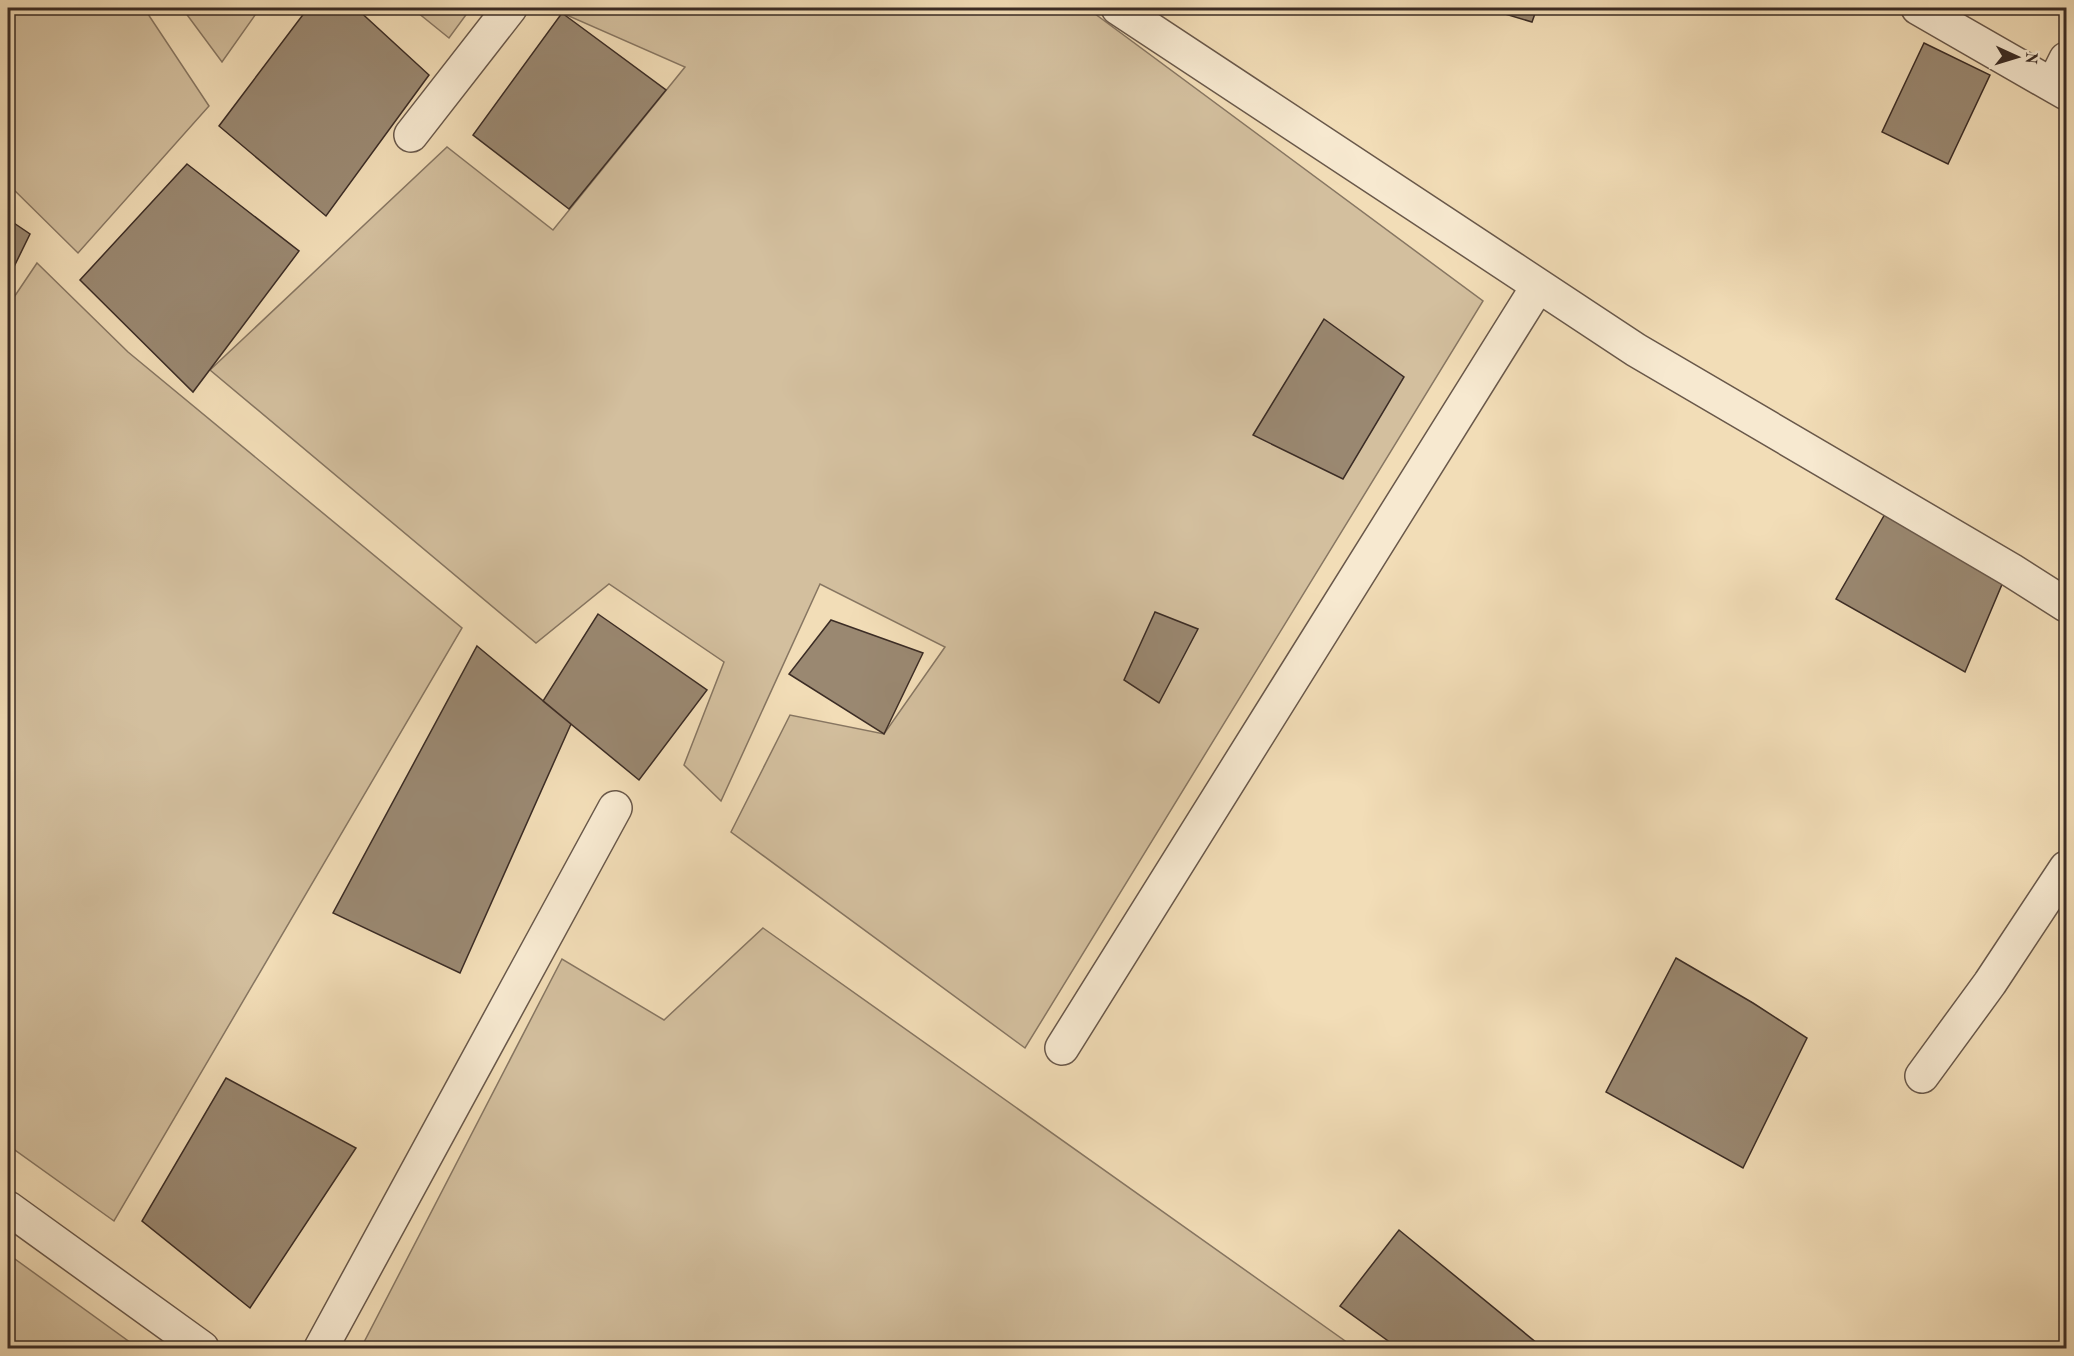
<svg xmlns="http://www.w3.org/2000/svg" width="2074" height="1356" viewBox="0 0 2074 1356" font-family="'Old Standard TT',serif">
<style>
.green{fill:#d3bf9e;stroke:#877662;stroke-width:1.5}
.building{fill:#9a8871;stroke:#3b2c25;stroke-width:1.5}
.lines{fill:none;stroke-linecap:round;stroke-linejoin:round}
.minor-casing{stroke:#69584a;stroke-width:36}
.minor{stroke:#f7e9d0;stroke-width:33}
</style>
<rect width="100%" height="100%" fill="#f2ddb7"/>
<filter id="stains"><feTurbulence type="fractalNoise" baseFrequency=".00333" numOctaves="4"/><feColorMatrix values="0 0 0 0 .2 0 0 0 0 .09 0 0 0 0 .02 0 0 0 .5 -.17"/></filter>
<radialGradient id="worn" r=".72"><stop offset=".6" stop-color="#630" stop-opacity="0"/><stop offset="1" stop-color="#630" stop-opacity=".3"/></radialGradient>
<!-- green -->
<path class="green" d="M8 8H144L209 106 78 253 8 184Z
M182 8H260L222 62Z
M412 8H471L449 38Z
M566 8H1087L1483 301 1025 1048 731 832 790 715 884 734 945 647 820 584 721 801 684 765 724 662 609 584 536 643 210 370 447 147 553 230 685 67 562 13Z
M37 263 128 352 462 628 114 1221 8 1145V306Z
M763 928 1355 1348H361L562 959 664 1020Z
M8 1254 138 1348H8Z"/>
<!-- building -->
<path class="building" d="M308 8H356L429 75 326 216 219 126Z
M1485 8H1537L1532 22Z
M562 13 666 90 569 209 473 135Z
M1924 43 1990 75 1948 164 1882 132Z
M187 164 299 251 193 392 80 280Z
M8 219 30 234 8 279Z
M1324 319 1404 377 1343 479 1253 435Z
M1885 514 2003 582 1965 672 1836 599Z
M1155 612 1198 629 1159 703 1124 680Z
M598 614 707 690 639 780 543 701Z
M831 620 923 653 884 734 789 674Z
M477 646 571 724 460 973 333 913Z
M1676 958 1753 1003 1807 1038 1743 1168 1606 1092Z
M226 1078 356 1148 250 1308 142 1221Z
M1399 1230 1543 1348H1398L1340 1306Z"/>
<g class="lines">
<!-- minor casing -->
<g class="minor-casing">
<path id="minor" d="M1118 8 1636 350 2011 570 2066 605
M1918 8 2066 93
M2053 85 2066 59
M411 135 510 8
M1062 1048 1538 286
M1922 1076 1990 983 2066 868
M8 1208 202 1348
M321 1348 615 808"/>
</g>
<!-- minor -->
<use href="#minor" class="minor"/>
</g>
<!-- margin -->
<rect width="2074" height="1356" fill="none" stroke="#f2ddb7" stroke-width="30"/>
<rect x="9" y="9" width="2056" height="1338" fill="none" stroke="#3b2c25" stroke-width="3"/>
<rect x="15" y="15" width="2044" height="1326" fill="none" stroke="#3b2c25" stroke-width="1.5"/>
<!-- north arrow -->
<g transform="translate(2017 57) rotate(94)" stroke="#f7e9d0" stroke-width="4.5" paint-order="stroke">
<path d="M0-4.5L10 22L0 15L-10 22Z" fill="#3b2c25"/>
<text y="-9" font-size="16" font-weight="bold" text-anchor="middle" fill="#3b2c25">N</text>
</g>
<rect width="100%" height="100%" filter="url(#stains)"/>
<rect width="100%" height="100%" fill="url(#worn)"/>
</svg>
